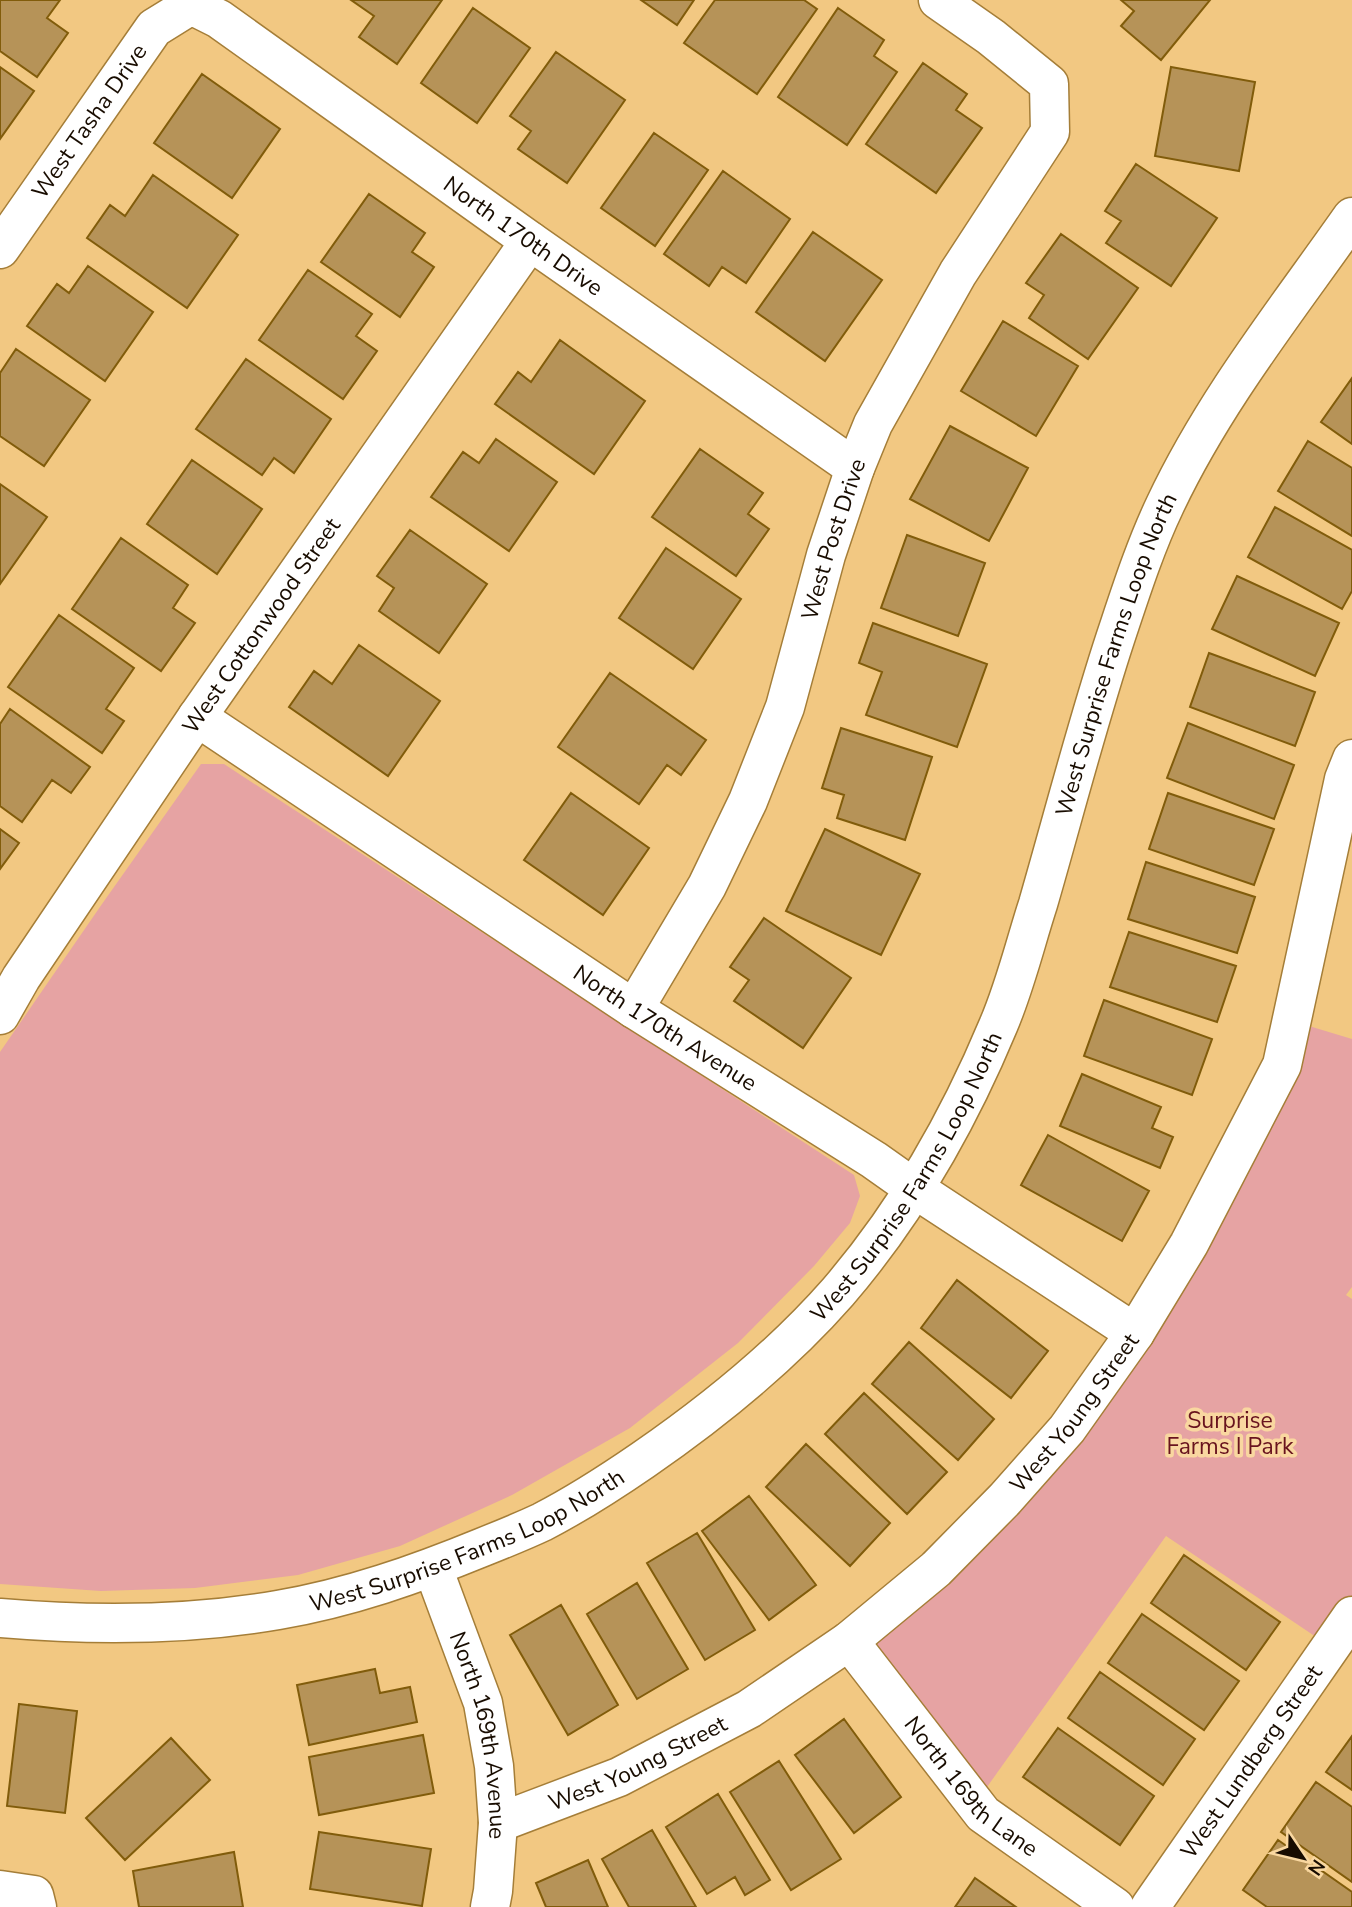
<svg xmlns="http://www.w3.org/2000/svg" width="1352" height="1907" viewBox="0 0 1352 1907" font-family="'Nunito Sans',sans-serif">
<style>
.green{fill:#e6a3a3}
.building{fill:#b69358;stroke:#815c0b;stroke-width:2}
.lines{fill:none;stroke-linecap:round;stroke-linejoin:round}
.minor-casing{stroke:#a57e38;stroke-width:41}
.minor{stroke:#fff;stroke-width:38}
.labels{text-anchor:middle;dominant-baseline:central;stroke-width:7;stroke-linejoin:round;paint-order:stroke}
.street-label{font-size:23px;fill:#180c00;stroke:#f9d7a0}
.park-label{font-size:23px;fill:#68131e;stroke:#f9d7a0}
</style>
<rect width="100%" height="100%" fill="#f2c882"/>
<!-- green -->
<path class="green" d="M201 764H224L854 1175 860 1196 850 1223 814 1266 738 1343 630 1428 512 1495 400 1546 298 1575 195 1588 101 1591 0 1584V1052L102 904Z
M1299 1023 1352 1039V1287L1346 1295 1352 1299V1604L1325 1643 1166 1536 982 1794 873 1643 1018 1503Z"/>
<!-- building -->
<path class="building" d="M0 0H60L47 18 68 33 37 77 0 51Z
M351 0H442L397 64 359 37 374 16Z
M641 0H694L677 25Z
M715 0H804L817 9 757 94 684 43Z
M1121 0H1210L1161 60 1121 26 1134 11Z
M473 8 530 48 477 123 421 83Z
M838 8 884 40 874 56 897 72 847 145 778 97Z
M556 52 625 100 567 183 518 149 531 131 510 116Z
M923 63 967 94 956 110 982 128 936 193 866 144Z
M0 67 34 91 0 139Z
M1171 67 1255 82 1239 171 1155 156Z
M202 74 280 129 232 198 154 143Z
M654 133 708 170 655 246 601 208Z
M1136 164 1217 218 1171 286 1106 243 1121 221 1105 211Z
M723 171 790 219 746 283 722 267 709 286 664 254Z
M153 175 238 235 187 308 87 238 110 205 125 216Z
M369 194 425 233 412 252 434 267 400 317 321 262Z
M813 232 882 280 825 361 756 312Z
M1061 234 1138 288 1088 359 1029 318 1044 295 1026 283Z
M88 266 153 312 105 381 27 326 57 284 69 293Z
M308 270 372 314 356 336 377 351 343 399 259 340Z
M1003 321 1078 366 1036 436 961 391Z
M560 340 645 401 594 474 495 404 518 372 531 382Z
M16 349 90 400 44 466 0 436V373Z
M246 359 331 419 294 473 274 458 262 475 196 429Z
M1352 378V444L1321 422Z
M950 426 1028 468 989 541 910 499Z
M496 439 557 482 509 551 431 497 463 452 479 463Z
M1308 441 1352 468V536L1278 491Z
M700 449 763 493 748 514 769 529 736 576 652 517Z
M192 460 262 509 217 574 147 524Z
M0 484 47 517 0 584Z
M1275 507 1352 550V591L1342 609 1248 557Z
M410 530 487 584 439 653 379 611 394 588 377 576Z
M907 535 985 563 958 636 881 608Z
M121 538 188 585 173 608 195 623 161 671 72 609Z
M666 548 741 599 693 669 619 618Z
M1237 576 1339 623 1315 676 1212 629Z
M59 615 134 668 106 709 124 721 102 753 8 687Z
M873 623 987 664 957 747 866 715 882 672 859 663Z
M359 645 440 701 388 776 289 707 314 671 332 684Z
M1209 653 1315 692 1295 746 1190 707Z
M610 673 706 740 681 775 667 765 639 804 558 747Z
M10 709 90 767 71 793 52 780 22 822 0 806V724Z
M1188 723 1294 765 1274 819 1167 778Z
M841 728 932 757 905 840 837 818 844 795 822 788Z
M571 793 649 848 603 915 524 860Z
M1168 793 1274 829 1254 885 1149 849Z
M0 829 19 843 0 869Z
M825 829 920 874 881 955 786 911Z
M1146 862 1255 897 1237 953 1128 919Z
M764 918 851 978 803 1048 734 1001 749 980 730 967Z
M1129 932 1236 966 1217 1022 1110 987Z
M1104 1000 1212 1039 1192 1095 1084 1056Z
M1082 1074 1161 1107 1152 1128 1173 1137 1160 1168 1060 1126Z
M1048 1135 1149 1191 1122 1241 1021 1185Z
M957 1280 1048 1351 1011 1398 921 1328Z
M909 1342 994 1419 958 1460 872 1384Z
M864 1393 947 1472 907 1514 825 1434Z
M806 1444 890 1523 850 1566 766 1487Z
M749 1496 816 1585 769 1620 702 1531Z
M697 1533 755 1630 705 1660 647 1563Z
M1184 1555 1280 1622 1246 1670 1151 1603Z
M637 1583 688 1669 637 1699 587 1614Z
M561 1605 618 1705 568 1735 510 1635Z
M1142 1614 1239 1681 1204 1730 1108 1663Z
M375 1669 380 1693 410 1687 417 1722 309 1745 297 1685Z
M1100 1672 1195 1739 1163 1785 1068 1718Z
M19 1704 77 1711 65 1813 7 1806Z
M844 1719 901 1797 854 1833 795 1755Z
M1058 1728 1154 1796 1120 1845 1023 1777Z
M423 1735 434 1793 319 1815 309 1757Z
M1352 1736V1790L1326 1772Z
M171 1738 210 1780 125 1860 86 1818Z
M779 1761 841 1859 791 1890 730 1792Z
M1316 1782 1352 1807V1882L1281 1832Z
M718 1794 770 1880 745 1895 735 1877 707 1894 666 1827Z
M652 1830 696 1907H629L602 1859Z
M319 1832 431 1849 422 1906 310 1889Z
M1278 1840 1352 1892V1907H1267L1243 1890Z
M234 1852 243 1907H139L133 1871Z
M588 1860 608 1907H546L536 1883Z
M975 1878 1016 1907H955Z"/>
<g class="lines">
<!-- minor casing -->
<g class="minor-casing">
<g id="minor">
<path id="s1" d="M0 249 154 28 191 5 219 19 530 241 855 468"/>
<path id="s2" d="M197 717 634 1009 874 1160 915 1189 1135 1333"/>
<path id="s3" d="M634 1009 707 886 748 801 785 707 826 555 855 468 873 424 958 273 1050 132 1049 84 991 37 938 0"/>
<path id="s4" d="M0 1015 21 978 197 717 530 241"/>
<path id="s5" d="M433 1568 483 1703 494 1766 498 1823 493 1891 490 1907"/>
<path id="s6" d="M0 1618C94 1626 185 1626 278 1610 349 1598 417 1574 483 1547 503 1539 523 1531 542 1522 577 1504 611 1482 643 1460 714 1411 781 1357 838 1292 906 1213 958 1122 998 1026 1015 987 1025 944 1038 904 1064 814 1087 724 1116 636 1131 591 1145 547 1165 505 1214 401 1286 311 1352 217"/>
<path id="s7" d="M849 1641 983 1814 1115 1907"/>
<path id="s8" d="M498 1823 619 1777 749 1709 849 1641 936 1569 1005 1499 1067 1429 1135 1333 1189 1244 1282 1065 1344 779 1352 759"/>
<path d="M0 1890 34 1895 37 1907"/>
<path id="s9" d="M1150 1907 1352 1616"/>
</g>
</g>
<!-- minor -->
<use href="#minor" class="minor"/>
</g>
<g class="labels">
<!-- street labels -->
<g class="street-label">
<text stroke="none"><textPath href="#s1" startOffset="156">West Tasha Drive</textPath></text>
<text stroke="none"><textPath href="#s1" startOffset="718">North 170th Drive</textPath></text>
<text stroke="none"><textPath href="#s3" startOffset="513">West Post Drive</textPath></text>
<text stroke="none"><textPath href="#s4" startOffset="469">West Cottonwood Street</textPath></text>
<text stroke="none"><textPath href="#s6" startOffset="1636">West Surprise Farms Loop North</textPath></text>
<text stroke="none"><textPath href="#s2" startOffset="562">North 170th Avenue</textPath></text>
<text stroke="none"><textPath href="#s6" startOffset="1069">West Surprise Farms Loop North</textPath></text>
<text stroke="none"><textPath href="#s8" startOffset="719">West Young Street</textPath></text>
<text stroke="none"><textPath href="#s6" startOffset="481">West Surprise Farms Loop North</textPath></text>
<text stroke="none"><textPath href="#s5" startOffset="175">North 169th Avenue</textPath></text>
<text stroke="none"><textPath href="#s8" startOffset="152">West Young Street</textPath></text>
<text stroke="none"><textPath href="#s9" startOffset="177">West Lundberg Street</textPath></text>
<text stroke="none"><textPath href="#s7" startOffset="191">North 169th Lane</textPath></text>
</g>
<!-- park labels -->
<g class="park-label">
<text x="1230" y="1420">Surprise<tspan x="1230" dy="26">Farms I Park</tspan></text>
</g>
</g>
<!-- north arrow -->
<g transform="translate(1303 1858) rotate(125)" stroke="#f9d7a0" stroke-width="5" paint-order="stroke">
<path d="M0-5L12 26L0 18L-12 26Z" fill="#180c00"/>
<text y="-10" font-size="19" font-weight="bold" text-anchor="middle" fill="#180c00">N</text>
</g>
</svg>
